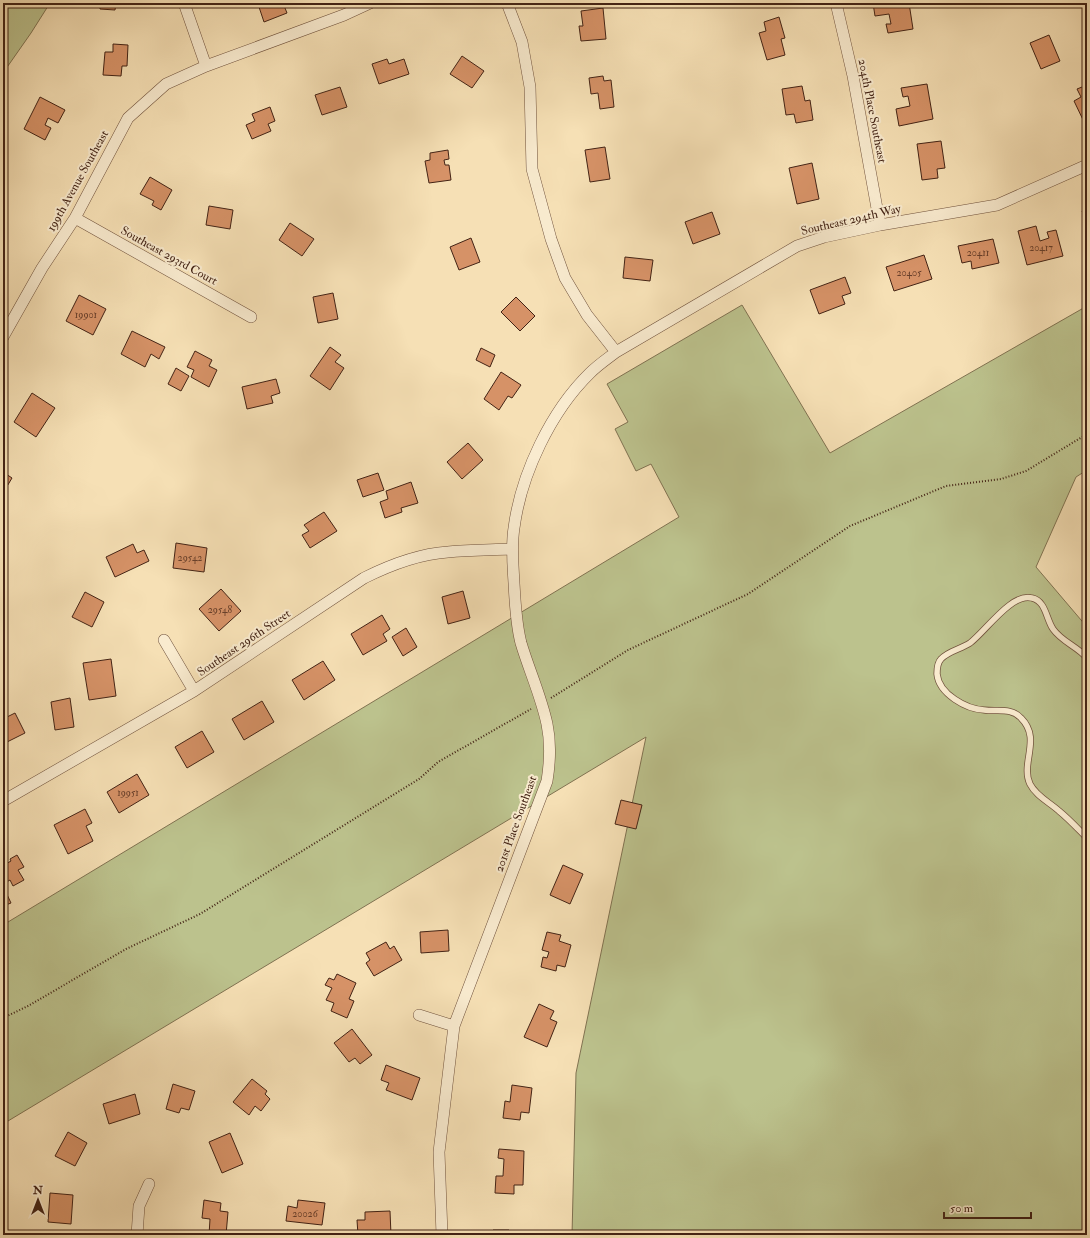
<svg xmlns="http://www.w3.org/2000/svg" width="1090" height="1238" viewBox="0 0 1090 1238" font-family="'IM FELL Double Pica',serif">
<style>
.green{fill:#bcc28d;stroke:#807251}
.building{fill:#d69267;stroke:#432315}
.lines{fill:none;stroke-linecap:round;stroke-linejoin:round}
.lane-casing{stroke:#70523d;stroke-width:7}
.street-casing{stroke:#70523d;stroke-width:12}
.path{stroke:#432315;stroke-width:2;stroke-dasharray:1 2;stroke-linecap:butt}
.lane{stroke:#f9ebcf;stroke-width:5.5}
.street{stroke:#f9ebcf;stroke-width:11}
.labels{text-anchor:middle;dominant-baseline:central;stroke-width:4;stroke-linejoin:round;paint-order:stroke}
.number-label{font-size:10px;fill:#683f2a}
.street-label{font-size:12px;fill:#432315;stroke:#f9ebcf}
</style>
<rect width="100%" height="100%" fill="#f6e0b5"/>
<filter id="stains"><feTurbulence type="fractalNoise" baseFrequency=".005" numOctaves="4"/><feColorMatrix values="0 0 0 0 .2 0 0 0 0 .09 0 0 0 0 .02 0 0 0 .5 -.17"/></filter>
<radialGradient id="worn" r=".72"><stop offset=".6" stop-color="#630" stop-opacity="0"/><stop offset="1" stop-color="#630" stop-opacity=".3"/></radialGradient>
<!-- green -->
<path class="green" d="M3 3H50L31 33 3 73Z
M742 305 830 453 1087 306V470L1076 477 1036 567 1087 627V1235H572L576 1073 646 737 3 1124V925L679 517 651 464 636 471 615 429 628 422 607 384Z"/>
<!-- building -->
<path class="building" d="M100 3H116L115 10 100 9Z
M270 3H283L287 13 264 22 259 7Z
M873 3H909L913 29 888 33 886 24H891L889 14 875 16Z
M603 8 606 39 581 41 579 26H583L581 11Z
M779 17 785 38 781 39 785 55 767 60 759 33 766 31 764 22Z
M1049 35 1060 61 1041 69 1030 43Z
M113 44 128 45 127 66H122L121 76 103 75 105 52H113Z
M462 56 484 71 472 88 450 74Z
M387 59 389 64 404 59 409 74 379 84 372 64Z
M603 76 604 81 611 80 614 107 600 109 598 93 591 94 589 78Z
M927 84 933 119 899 126 896 109 910 106 908 96 903 97 901 88Z
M1087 85V125L1086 126 1074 101 1081 97 1077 89Z
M802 86 805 101 810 100 813 120 796 123 794 114 786 115 782 89Z
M340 87 347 107 322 115 315 95Z
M40 97 65 110 58 123 48 118 45 125 51 128 45 140 24 129Z
M270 107 275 121 268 124 271 131 252 139 246 125 255 121 252 114Z
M941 141 945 168 937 169 938 178 922 180 917 144Z
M605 147 610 179 590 182 585 150Z
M448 150 449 159 444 160 445 165H449L451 180 429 183 425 161 430 160V153Z
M812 163 819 199 797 204 789 168Z
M150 177 172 190 161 210 152 205 154 201 140 194Z
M209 206 233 210 230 229 206 225Z
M1087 209V221L1082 211Z
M712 212 720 234 693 244 685 222Z
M290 223 314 239 302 256 279 240Z
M1036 226 1040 241 1049 238 1047 232 1056 230 1063 256 1027 265 1018 231Z
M471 238 480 262 459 270 450 247Z
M993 239 999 263 972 269 971 261 962 263 958 246Z
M924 255 932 279 894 291 886 267Z
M625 257 653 260 650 281 623 278Z
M845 277 851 293 842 296 845 304 819 314 810 290Z
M333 293 338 319 318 323 313 297Z
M79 295 106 309 93 335 66 321Z
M516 297 535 316 520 331 501 312Z
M132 331 165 347 159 359 151 354 145 367 121 354Z
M330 347 341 355 335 362 344 368 330 390 310 376Z
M481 348 495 355 490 367 476 360Z
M195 351 212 360 209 366 217 370 209 387 191 377 194 370 187 367Z
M176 368 189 376 181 391 168 384Z
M501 372 521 385 512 398 508 396 499 410 484 399Z
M276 379 280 393 271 396 273 403 247 409 242 387Z
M32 393 55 408 36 437 14 422Z
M468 443 483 460 462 479 447 462Z
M3 472 12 478 3 493Z
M378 473 384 490 363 497 357 480Z
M411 482 418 503 401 508 402 512 385 518 380 502 388 499 386 491Z
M324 512 337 531 310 548 302 535 309 531 304 525Z
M176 543 207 548 204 572 173 568Z
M133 544 137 553 144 550 149 561 115 577 106 557Z
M221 589 241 611 219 631 199 609Z
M463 591 470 618 448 624 442 597Z
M85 592 104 602 92 627 72 617Z
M382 615 390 629 383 634 387 641 363 655 351 634Z
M406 628 417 647 403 656 392 637Z
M111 659 116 696 89 700 83 663Z
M323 661 335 680 304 700 292 680Z
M70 698 74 727 55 730 51 702Z
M262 701 274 722 244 740 232 719Z
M15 713 25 733 3 744V719Z
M202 731 214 752 187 768 175 747Z
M137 774 149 795 119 813 107 792Z
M621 800 642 805 636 829 615 824Z
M85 809 92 823 86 826 93 841 68 854 54 825Z
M17 855 24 867 18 870 24 880 13 886 10 880 3 884V863L4 865 11 861 10 859Z
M563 865 583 874 570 904 550 895Z
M3 886 11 903 3 906Z
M448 930 449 951 421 953 420 932Z
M547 932 561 935 559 941 571 945 565 967 557 965 556 971 541 967 543 957 547 958 549 952 542 950Z
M386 942 390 949 394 946 402 960 374 976 366 963 370 960 366 953Z
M337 974 356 983 349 999 354 1001 347 1018 331 1011 334 1003 326 1000 332 988 325 985 329 978 334 980Z
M539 1004 554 1011 550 1019 557 1022 547 1047 524 1037Z
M352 1029 372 1055 360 1064 355 1058 349 1062 334 1043Z
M386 1065 420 1078 412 1100 386 1090 389 1083 381 1080Z
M252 1079 267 1091 265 1094 270 1099 261 1111 255 1106 249 1115 233 1102Z
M173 1084 195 1091 189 1110 181 1108 179 1113 166 1109Z
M512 1085 532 1088 529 1113 521 1112 520 1120 503 1118 505 1101 510 1102Z
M135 1094 140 1114 109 1124 103 1104Z
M68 1132 87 1143 75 1166 55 1156Z
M230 1133 243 1164 222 1173 209 1142Z
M499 1149 524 1151 523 1185H514V1194L495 1193 496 1176H503L504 1159 498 1158Z
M50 1193 73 1195 71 1224 48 1222Z
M204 1200 221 1203 220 1211 228 1212 226 1235H209L210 1219 202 1218Z
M298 1200 325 1203 322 1225 286 1221 288 1206 297 1208Z
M390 1211 391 1235H358L357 1220H365V1212Z
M493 1230H509V1235H494Z"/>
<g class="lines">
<!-- lane casing -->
<g class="lane-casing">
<path id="lane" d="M1087 658C1077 646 1062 642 1053 629 1046 619 1046 601 1032 598 1012 592 985 632 970 643 961 649 948 651 941 659 938 662 937 669 937 674 939 694 966 709 984 710 997 712 1011 707 1021 718 1042 739 1020 763 1030 784 1036 796 1049 802 1059 811 1069 819 1078 829 1087 838"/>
</g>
<!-- street casing -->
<g class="street-casing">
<path id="street" d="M184 3 206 66
M507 3 522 42 530 87 532 169 551 239 565 278 587 315 616 352
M836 3 853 76 880 225
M75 218 251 317
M3 337 42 268 75 218 128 118 166 84 206 66 344 15 370 3
M164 640 194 691
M3 801 194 691 364 578C390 565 418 554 448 552 469 550 491 550 512 549
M419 1015 454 1026
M137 1235 139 1206 149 1184
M442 1235 439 1152 454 1026 547 781C550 762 551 743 547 724 541 696 529 670 521 643 516 624 515 602 514 583 513 565 511 546 514 528 521 474 551 411 590 373 598 365 607 359 616 352L797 246 824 237 880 225 997 205 1087 165"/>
</g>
<!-- path -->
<path class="path" d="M551 698 628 650 748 594 850 526 946 486 1001 479 1026 471 1087 434
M3 1018 28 1006 126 949 200 914 419 779 438 762 531 709"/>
<!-- lane -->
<use href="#lane" class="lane"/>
<!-- street -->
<use href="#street" class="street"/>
</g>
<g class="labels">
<!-- number labels -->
<g class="number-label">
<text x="1041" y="248">20417</text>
<text x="978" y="253">20411</text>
<text x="909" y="273">20405</text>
<text x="86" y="315">19901</text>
<text x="190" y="558">29542</text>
<text x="220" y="610">29548</text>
<text x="128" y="793">19951</text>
<text x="305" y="1214">20026</text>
</g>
<!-- street labels -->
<g class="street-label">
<text transform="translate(872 111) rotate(79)">204th Place Southeast</text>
<text transform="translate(78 181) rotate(-61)">199th Avenue Southeast</text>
<text transform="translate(851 220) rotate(-13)">Southeast 294th Way</text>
<text transform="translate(169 256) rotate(29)">Southeast 293rd Court</text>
<text transform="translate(244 643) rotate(-34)">Southeast 296th Street</text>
<text transform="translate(516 824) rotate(-70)">201st Place Southeast</text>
</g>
</g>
<!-- margin -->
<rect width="1090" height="1238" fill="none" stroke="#f6e0b5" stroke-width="16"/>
<rect x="4" y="4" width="1082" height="1230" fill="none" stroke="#432315" stroke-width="2"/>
<rect x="8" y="8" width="1074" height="1222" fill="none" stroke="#432315"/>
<!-- north arrow -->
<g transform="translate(38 1200)" stroke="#f9ebcf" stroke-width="3" paint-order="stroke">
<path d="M0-3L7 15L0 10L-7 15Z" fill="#432315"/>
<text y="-6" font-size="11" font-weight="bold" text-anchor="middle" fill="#432315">N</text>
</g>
<!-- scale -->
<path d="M944 1212v6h87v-6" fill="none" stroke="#432315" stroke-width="2"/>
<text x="950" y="1212" font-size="12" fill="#432315" stroke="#f9ebcf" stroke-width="3" paint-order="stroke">50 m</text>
<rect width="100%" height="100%" filter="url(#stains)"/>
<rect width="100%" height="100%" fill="url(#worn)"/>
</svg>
